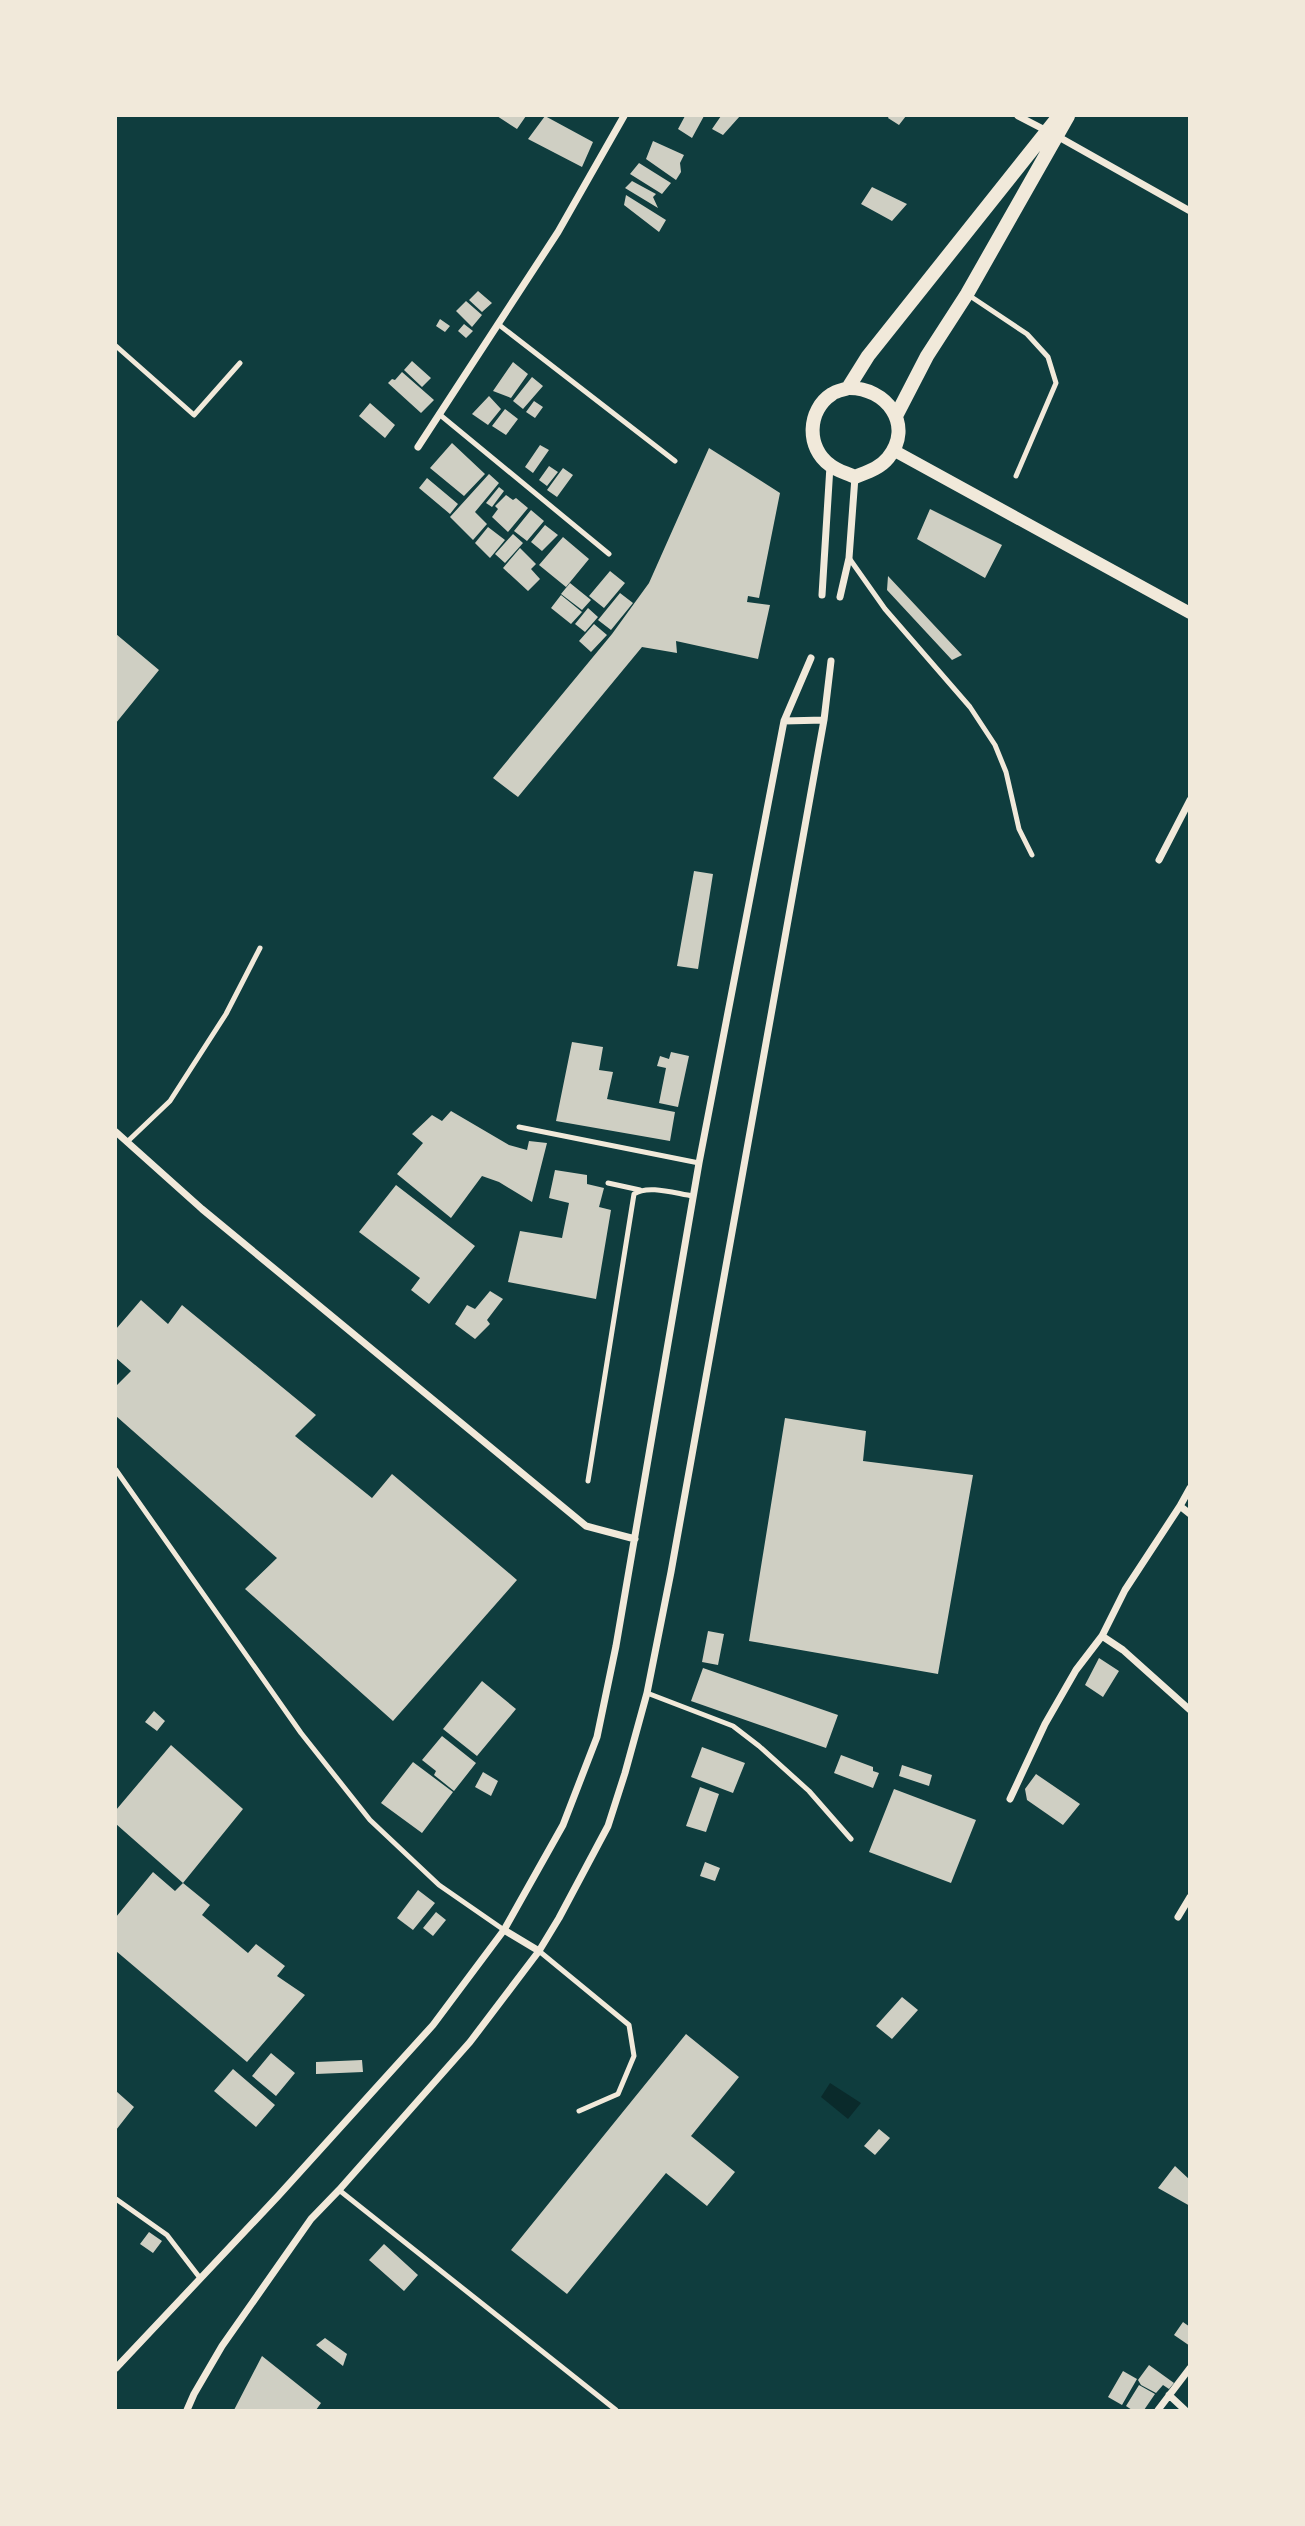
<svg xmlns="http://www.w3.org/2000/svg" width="1305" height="2526" viewBox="0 0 1305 2526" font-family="Poppins,sans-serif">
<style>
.water{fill:#0a2a2b}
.building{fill:#cfcfc3}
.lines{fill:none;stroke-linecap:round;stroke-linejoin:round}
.service{stroke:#f1e9da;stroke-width:5}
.minor{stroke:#f1e9da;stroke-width:7}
.tertiary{stroke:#f1e9da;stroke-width:12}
.secondary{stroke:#f1e9da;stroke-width:14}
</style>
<rect width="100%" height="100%" fill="#0f3d3e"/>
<!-- water -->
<path class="water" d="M830 2083 861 2103 848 2119 821 2097Z"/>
<!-- building -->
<path class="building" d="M497 116H526L517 129Z
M545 116 593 142 582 167 528 139Z
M685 116H704L692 138 678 129Z
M721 116H740L723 135 712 129Z
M889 116H906L899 125 888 118Z
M653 141 684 155 680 163 681 172 676 180 646 159Z
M639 163 671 183 662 194 630 174Z
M632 181 656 194 653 197 658 208 625 188Z
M872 187 907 204 892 221 861 204Z
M626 195 666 220 659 232 624 205Z
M478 291 492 303 482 312 469 300Z
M466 301 482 315 472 327 456 311Z
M440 319 450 326 445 332 436 326Z
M464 324 473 331 466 338 458 331Z
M412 361 431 378 422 387 404 370Z
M513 362 528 374 511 398 493 391Z
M402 372 434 400 421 413 388 383 392 379 395 380Z
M532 377 543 386 523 409 513 401Z
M489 396 501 409 488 425 472 414Z
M534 401 543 407 535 418 526 412Z
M370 403 395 425 385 438 359 416Z
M505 409 518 419 506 435 492 426Z
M452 443 485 474 464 496 430 468Z
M540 445 549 450 533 473 525 467Z
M709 448 780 493 759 598 748 596 747 602 770 605 758 659 676 641 677 653 642 647 518 797 493 778 612 634 649 583Z
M549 466 558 472 547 486 539 480Z
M563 468 573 475 557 497 547 490Z
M489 474 499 483 475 512 487 524 473 540 450 517Z
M427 478 458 504 450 514 419 488Z
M499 487 504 491 492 507 486 503Z
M506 495 513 500 516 498 528 508 508 532 492 517 498 509 495 506Z
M930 509 1002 545 985 578 917 539Z
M531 510 544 521 527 541 514 531Z
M545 525 558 535 542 551 531 542Z
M488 527 505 540 490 558 475 543Z
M513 534 523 543 505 563 495 554Z
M563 537 589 559 566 587 539 565Z
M520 548 536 564 531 569 540 579 528 591 503 568Z
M610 571 625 583 604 608 589 596Z
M888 576 962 655 952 660 887 590Z
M570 583 591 600 582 610 561 594Z
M620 593 633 603 611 630 598 620Z
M561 595 582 612 571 624 551 608Z
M588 608 598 617 585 632 575 624Z
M594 624 607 635 591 652 579 641Z
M116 634 159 670 116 723Z
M694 871 713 874 698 969 677 966Z
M572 1042 603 1047 599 1070 613 1072 607 1099 675 1112 670 1141 556 1121Z
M671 1052 689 1056 678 1107 659 1103 666 1068 657 1066 660 1056 669 1059Z
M451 1111 509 1145 527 1150 529 1141 547 1143 532 1202 499 1182 482 1176 451 1218 397 1174 423 1143 412 1134 432 1115 442 1121Z
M555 1170 587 1175V1184L604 1188 599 1207 611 1210 596 1299 508 1282 520 1231 562 1238 569 1203 549 1198Z
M396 1185 475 1246 429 1304 411 1290 420 1278 359 1232Z
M490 1291 503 1299 487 1320 490 1324 475 1339 455 1324 467 1305 475 1309Z
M141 1300 168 1324 182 1305 316 1415 295 1436 372 1498 392 1474 517 1580 393 1721 245 1589 277 1558 116 1416V1386L131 1371 116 1358V1329Z
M785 1418 866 1431 863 1461 973 1475 938 1674 749 1641Z
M708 1631 724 1634 718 1665 702 1662Z
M1099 1658 1119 1671 1103 1697 1085 1685Z
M703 1668 838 1715 826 1748 691 1701Z
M482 1681 516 1709 477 1756 443 1729Z
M154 1711 165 1721 157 1731 145 1722Z
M442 1736 476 1763 454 1791 434 1775 436 1771 422 1760Z
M171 1745 243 1809 183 1883 116 1824V1810Z
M702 1747 745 1763 733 1793 691 1777Z
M841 1755 873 1767V1771L879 1773 873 1788 834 1773Z
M413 1762 453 1792 422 1833 381 1803Z
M902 1765 932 1775 929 1786 899 1776Z
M483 1772 498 1781 491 1796 475 1787Z
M1036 1774 1080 1804 1063 1825 1027 1800 1025 1789Z
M700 1787 719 1794 706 1832 686 1826Z
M894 1789 976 1820 951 1883 869 1852Z
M705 1862 720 1868 715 1881 700 1876Z
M153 1872 175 1891 183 1883 210 1905 202 1915 248 1953 256 1944 285 1966 277 1976 305 1995 247 2062 116 1951V1917Z
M418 1890 435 1903 413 1930 397 1918Z
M436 1912 446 1920 433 1936 423 1928Z
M902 1997 918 2010 892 2039 876 2026Z
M686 2034 739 2077 691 2136 735 2172 707 2206 666 2173 567 2294 511 2250Z
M271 2053 295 2073 276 2096 252 2076Z
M362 2060 363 2072 316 2074V2062Z
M233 2069 275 2105 256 2127 214 2091Z
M116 2091 134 2107 116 2130Z
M879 2129 890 2138 875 2155 864 2146Z
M1175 2166 1190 2180V2206L1158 2188Z
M149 2232 162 2241 153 2253 140 2244Z
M384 2244 418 2275 404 2291 369 2260Z
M1183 2322 1190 2327V2346L1174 2335Z
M325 2338 347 2354 343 2366 316 2345Z
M262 2356 321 2403 316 2410H234Z
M1149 2365 1174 2383 1169 2389 1163 2385 1156 2393 1141 2385 1138 2380Z
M1123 2371 1137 2379 1122 2405 1108 2397Z
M1139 2385 1155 2394 1144 2410H1132L1126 2406Z"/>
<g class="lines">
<!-- service -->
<path class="service" d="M967 294 1027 334 1048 357 1056 383 1016 476
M498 324 675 461
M116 346 194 415 240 363
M439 414 609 554
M849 558 885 609 970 707 995 745 1006 772 1019 829 1032 855
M519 1127 699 1163
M127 1142 170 1101 226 1014 260 948
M608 1183 640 1190
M116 1470 301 1733 370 1820 439 1885 504 1930
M588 1481 634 1194C648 1184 677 1194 693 1196
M647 1693 733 1726 759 1746 809 1791 851 1839
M539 1951 629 2025 634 2056 618 2094 579 2111
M339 2190 616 2410
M116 2199 167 2235 200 2278"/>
<!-- minor -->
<path class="minor" d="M1018 116 1047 131
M1057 136 1190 211
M418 447 558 232 624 116
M822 595 830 466
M840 597 849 558 855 477
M784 721 824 720
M1159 860 1190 800
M116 1132 202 1209 586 1526 635 1539
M1180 1506 1190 1514
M1102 1636 1123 1650 1190 1710
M1010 1799 1045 1724 1076 1670 1102 1636 1125 1590 1180 1506 1190 1488
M1178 1917 1190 1897
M504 1930 539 1951
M116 2368 279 2195 433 2025 504 1930 563 1825 597 1737 616 1646 699 1163 784 721 811 658
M1169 2395 1185 2410
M187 2410 194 2394 222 2346 311 2219 339 2190 470 2042 539 1951 559 1918 608 1826 625 1773 647 1693 671 1572 824 720 831 661
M1158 2410 1190 2368"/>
<!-- tertiary -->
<path class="tertiary" d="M893 450 1190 613"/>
<!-- secondary -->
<path class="secondary" d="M848 388 868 356 1059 116
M848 388C886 387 915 425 888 458 880 468 867 472 855 477 847 473 837 471 830 465 806 448 807 410 832 394 836 391 843 390 848 388Z
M896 416 927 356 967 294 1068 116"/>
</g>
<!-- border -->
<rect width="1305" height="2526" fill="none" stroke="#f1e9da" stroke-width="234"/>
</svg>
